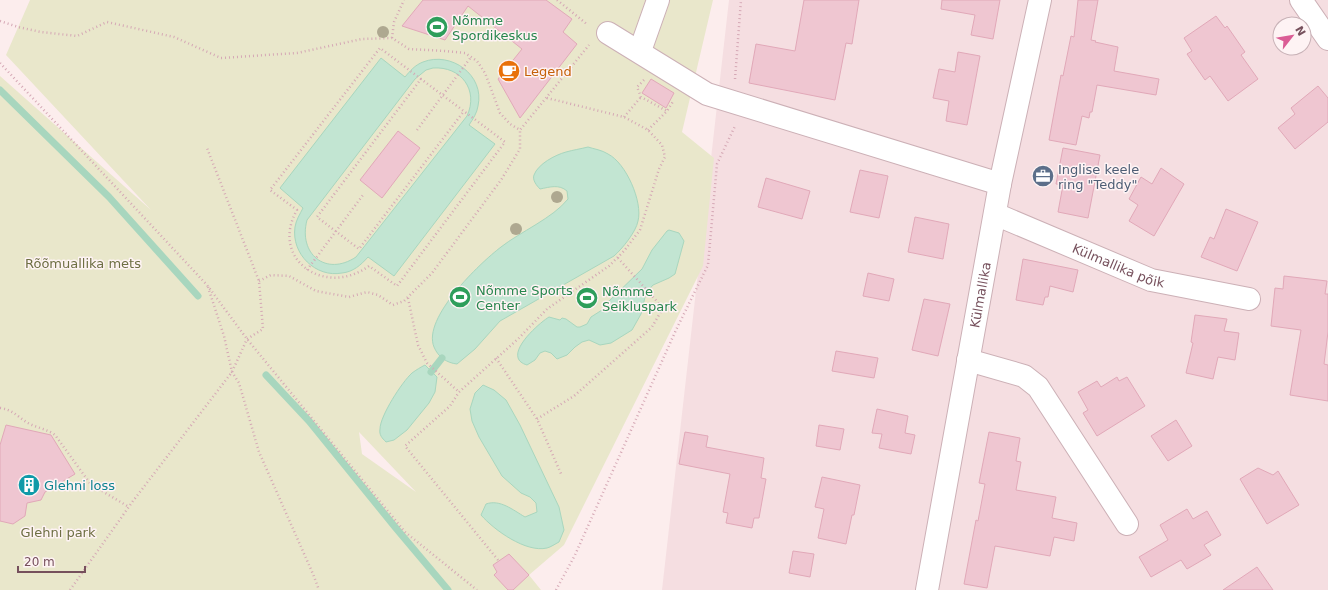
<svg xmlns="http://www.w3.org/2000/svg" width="1328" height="590" viewBox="0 0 1328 590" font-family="'DejaVu Sans',sans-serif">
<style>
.residential{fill:#f5dee1;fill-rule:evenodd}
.green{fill:#e9e7cb;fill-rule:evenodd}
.water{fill:#c2e5d2;stroke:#a8d6be;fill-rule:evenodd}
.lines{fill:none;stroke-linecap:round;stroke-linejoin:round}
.stream{stroke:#a8d6be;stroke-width:7}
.building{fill:#efc6d1;stroke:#e1a8b8}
.minor-casing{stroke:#ccb0b6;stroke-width:24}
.path{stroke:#d5a8b5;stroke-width:2.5;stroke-dasharray:1 3;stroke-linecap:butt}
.minor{stroke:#fff;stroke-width:22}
.tree{fill:#aea890}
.labels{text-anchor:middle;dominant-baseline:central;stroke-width:3;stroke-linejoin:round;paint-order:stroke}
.leisure-label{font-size:13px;fill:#27864d;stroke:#fef3f4;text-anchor:start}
.food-label{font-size:13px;fill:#c56008;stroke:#fef3f4;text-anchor:start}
.service-label{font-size:13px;fill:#4e5e75;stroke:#fef3f4;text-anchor:start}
.park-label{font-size:13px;fill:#6e6f43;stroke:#fef3f4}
.street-label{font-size:13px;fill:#76505c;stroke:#fef3f4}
.culture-label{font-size:13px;fill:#0d838f;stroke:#fef3f4;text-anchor:start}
</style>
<rect width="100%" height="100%" fill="#fceded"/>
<!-- residential -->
<path class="residential" d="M729 0H1328V590H662ZM1280 24H1304V48H1280Z"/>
<!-- green -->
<path class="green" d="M30 0H713L682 132 714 158 703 266 564 545 529 575 541 590H0V76L151 210 6 55ZM359 432 416 492 362 454Z"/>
<!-- water -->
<path class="water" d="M381 58 405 77C410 71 415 65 423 62 451 51 485 75 478 106 477 113 473 119 469 125L495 144 394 276 368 257C361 265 353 272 342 273 316 278 291 254 295 227 296 220 300 214 303 208L280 188ZM433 68C461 66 479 90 467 116L356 257C326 277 298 254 307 220L415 79 426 70Z
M588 147C594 149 602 150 608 154 626 163 643 202 638 221 636 232 622 249 614 256L500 321 475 349 457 364C447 363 438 357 434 347 422 318 480 263 501 247 520 232 553 218 568 199L567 191C559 184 550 187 540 189 537 186 532 180 534 175 538 164 555 155 566 152 573 150 580 149 588 147Z
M669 230 679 233 684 241 675 274 669 278 653 285 646 293 641 314 632 330 611 343 600 345 589 340 582 342 575 347 567 355 557 359 551 353 545 351 540 353 535 360 527 365C500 357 539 323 549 317L560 320 562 318 566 319 577 327H580L587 324 591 317 602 310 607 303 642 269 652 250 667 231Z
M425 365 437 377 435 392 429 403 407 430 394 440 386 442C382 438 379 435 380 429 380 416 402 382 412 373 416 370 421 367 425 365Z
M483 385 494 390 506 400 520 425 559 507 564 530 559 542C555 544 551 547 547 548 526 553 494 530 481 515L486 504C500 499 513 510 525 517L537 512 536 503 530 497 521 493 502 476 479 437 472 421 470 409 475 393Z"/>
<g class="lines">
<!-- stream -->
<path class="stream" d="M0 90 109 197 198 296
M431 372 442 358
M266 375 309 421 395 527 448 590"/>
</g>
<!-- building -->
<path class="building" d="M423 0H546L572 19 563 32 577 44 520 118 498 79 522 49 468 6 445 40 402 26Z
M804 0H859L852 44 846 43 835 100 749 83 756 44 795 51Z
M942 0H1000L993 39 971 35 975 15 941 9Z
M1078 0H1098L1091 40 1096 41 1095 42 1118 47 1114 71 1159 79 1156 95 1097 85 1092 112H1090L1089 118 1082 116 1076 145 1049 140 1061 75 1063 76 1071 36 1074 37Z
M1216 16 1225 28 1227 26 1245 52 1241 55 1258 79 1228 101 1210 76 1205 80 1187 54 1192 51 1184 38Z
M958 52 980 56 967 125 946 121 949 101 933 98 939 69 955 72Z
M651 79 674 93 666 108 642 93Z
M1318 86 1328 98V122L1295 149 1278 128 1295 114 1291 108Z
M398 131 420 148 382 198 360 180Z
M1063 148 1100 155 1088 218 1058 212 1063 185 1056 184Z
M1161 168 1184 184 1154 236 1129 221 1138 205 1129 199 1141 177 1152 184Z
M860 170 888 176 879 218 850 212Z
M766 178 810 191 802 219 758 207Z
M1226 209 1258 222 1237 271 1201 257 1210 237 1214 239Z
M915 217 949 224 943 259 908 252Z
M1023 259 1078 270 1073 292 1050 286 1048 297H1045L1043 305 1016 300Z
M868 273 894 279 889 301 863 296Z
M1284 276 1327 281 1325 294H1328V332L1324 364 1328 365V401L1290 395 1301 330 1271 326 1275 288 1283 289Z
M924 299 950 304 938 356 912 350Z
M1195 315 1227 319 1224 331 1239 333 1235 360 1218 357 1213 379 1186 373 1193 343 1191 342Z
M836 351 878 358 874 378 832 371Z
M1117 377 1119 381 1127 377 1145 406 1097 436 1083 413 1088 410 1078 392 1097 381 1101 387Z
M877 409 908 416 905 433 915 435 911 454 879 448 882 434 872 433Z
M1176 420 1192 446 1168 461 1151 436Z
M6 425 51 435 75 474 45 492 41 500 27 503 25 516 13 524 0 521V445Z
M819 425 844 429 840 450 816 446Z
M685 432 708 436 706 447 764 458 761 478 766 479 759 518H754L752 528 726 523 728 513 723 512 730 474 679 464Z
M989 432 1020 438 1016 461 1021 462 1016 490 1056 497 1052 518 1077 523 1074 541 1054 537 1050 556 995 546 987 588 964 584 976 520 978 521 985 484 979 483Z
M1258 468 1273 475 1278 471 1299 505 1267 524 1240 479Z
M822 477 860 485 854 515H852L846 544 818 538 824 509 815 507Z
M1187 509 1193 519 1207 511 1221 535 1204 545 1211 555 1187 569 1181 560 1151 577 1139 557 1168 540 1160 525Z
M793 551 814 554 810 577 789 573Z
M509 554 529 575 513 590H508L494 575 497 572 493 565Z
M1257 567 1273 590H1223Z"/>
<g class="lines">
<!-- minor casing -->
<g class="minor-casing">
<g id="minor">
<path d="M1301 0 1328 39"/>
<path d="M608 33 707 94 1000 184"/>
<path d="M640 51 658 0"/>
<path id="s1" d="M995 214 1151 280 1249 299"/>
<path d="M968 360 1024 376 1038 387 1127 524"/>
<path id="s2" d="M927 590 1000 184 1040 0"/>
</g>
</g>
<!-- path -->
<path class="path" d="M557 0 588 25
M0 21 18 27 41 32 77 36 107 22 174 37 221 58 297 53 362 39 392 38 409 49 445 51 465 53 477 61 485 73 500 113 510 124 520 130 589 45
M392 38 394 22 404 0
M0 63 207 285 247 339 405 532 477 590
M421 79 380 48 270 190 297 210C269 259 325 298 369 266L397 286 505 142C477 121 449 100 421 79L317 217 359 249 464 111
M735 79 741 0
M644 80 637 87 641 97 667 111
M624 117 641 97
M417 130 471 57
M648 130 667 111 674 100
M307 270 363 195
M259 281 271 275 289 276 316 291 349 297 367 292 378 295 393 305 404 301 432 273 501 180 520 149V130
M208 287 224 336 232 372 239 383 259 452 313 574 319 590
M408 298 418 345 427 363 459 392
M496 358 537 419 562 476
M0 408C12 409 19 418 28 423 37 428 47 429 55 435L92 486 102 491 129 507
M537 419 574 396 652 327 663 308 617 257
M498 560 405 446 450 406 459 392 518 339 547 309 609 266 624 251 640 230 659 169 665 157 662 145 648 130 624 117 547 98
M70 590 133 501 232 372 247 339 263 329 259 281 207 148
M556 590 575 555 676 330 708 265 717 164 735 126"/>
<!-- minor -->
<use href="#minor" class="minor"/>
</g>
<!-- trees -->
<g class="tree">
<circle cx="383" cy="32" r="6"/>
<circle cx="557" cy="197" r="6"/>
<circle cx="516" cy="229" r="6"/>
</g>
<!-- icons -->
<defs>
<g id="stadium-disc" transform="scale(1.15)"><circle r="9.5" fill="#2e9e5b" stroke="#fef3f4"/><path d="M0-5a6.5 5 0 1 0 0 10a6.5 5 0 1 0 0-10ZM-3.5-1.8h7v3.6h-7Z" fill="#fff"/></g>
<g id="cafe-disc" transform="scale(1.15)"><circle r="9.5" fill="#e8710a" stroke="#fef3f4"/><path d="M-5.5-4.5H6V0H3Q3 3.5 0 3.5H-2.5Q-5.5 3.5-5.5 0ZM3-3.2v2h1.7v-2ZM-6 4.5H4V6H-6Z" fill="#fff"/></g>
<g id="office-disc" transform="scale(1.15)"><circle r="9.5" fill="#5c6f8a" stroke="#fef3f4"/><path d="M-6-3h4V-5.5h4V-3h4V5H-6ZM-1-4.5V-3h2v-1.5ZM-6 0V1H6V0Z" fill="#fff"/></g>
<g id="building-disc" transform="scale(1.15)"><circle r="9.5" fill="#0f9aa8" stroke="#fef3f4"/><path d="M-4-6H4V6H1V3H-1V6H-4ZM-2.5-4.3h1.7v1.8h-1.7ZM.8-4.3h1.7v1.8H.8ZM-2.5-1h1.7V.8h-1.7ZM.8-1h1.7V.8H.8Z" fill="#fff"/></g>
</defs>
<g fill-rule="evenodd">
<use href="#stadium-disc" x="437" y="27"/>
<use href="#cafe-disc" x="509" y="71"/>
<use href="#office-disc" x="1043" y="176"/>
<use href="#stadium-disc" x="460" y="297"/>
<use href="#stadium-disc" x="587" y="298"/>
<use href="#building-disc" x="29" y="485"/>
</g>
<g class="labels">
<!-- leisure labels -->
<g class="leisure-label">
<text x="452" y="20">Nõmme<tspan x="452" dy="15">Spordikeskus</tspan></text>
<text x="476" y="290">Nõmme Sports<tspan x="476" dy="15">Center</tspan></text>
<text x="602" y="291">Nõmme<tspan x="602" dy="15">Seikluspark</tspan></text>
</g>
<!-- food labels -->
<g class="food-label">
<text x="524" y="71">Legend</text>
</g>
<!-- service labels -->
<g class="service-label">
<text x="1058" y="169">Inglise keele<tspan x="1058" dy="15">ring "Teddy"</tspan></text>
</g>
<!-- park labels -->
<g class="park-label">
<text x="83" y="263">Rõõmuallika mets</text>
<text x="58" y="532">Glehni park</text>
</g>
<!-- street labels -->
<g class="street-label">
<text stroke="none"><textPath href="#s1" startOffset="134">Külmallika põik</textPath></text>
<text stroke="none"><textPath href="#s2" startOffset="300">Külmallika</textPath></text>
</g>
<!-- culture labels -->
<g class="culture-label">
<text x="44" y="485">Glehni loss</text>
</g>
</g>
<!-- north arrow -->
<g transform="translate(1292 36) rotate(59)"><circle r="19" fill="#fef3f4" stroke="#c8b2b7"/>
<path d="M0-3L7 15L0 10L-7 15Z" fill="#db5c95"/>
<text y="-6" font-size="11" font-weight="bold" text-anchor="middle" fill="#76505c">N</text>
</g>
<!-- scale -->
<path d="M18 566v6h67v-6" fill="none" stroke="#76505c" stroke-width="2"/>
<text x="24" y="566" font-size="12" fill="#76505c" stroke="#fef3f4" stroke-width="3" paint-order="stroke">20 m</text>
</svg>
